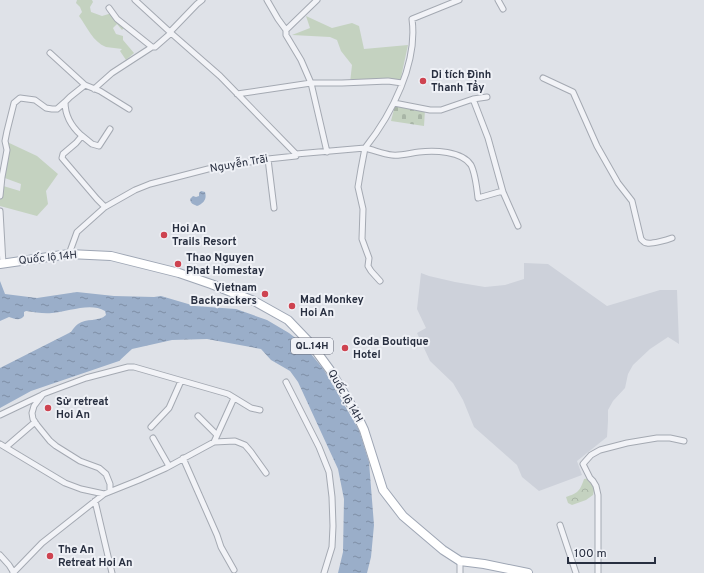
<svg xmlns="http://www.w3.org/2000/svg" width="704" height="573" viewBox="0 0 704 573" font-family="Overpass,sans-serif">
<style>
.built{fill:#cdd1da}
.grass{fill:#c4d2c0}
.forest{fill:url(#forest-crowns)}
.cemetery{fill:url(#cemetery-stones)}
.water{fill:url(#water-ripples)}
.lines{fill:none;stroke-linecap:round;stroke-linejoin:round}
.street-casing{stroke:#a4a9b2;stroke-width:7}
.primary-casing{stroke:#9ea6b4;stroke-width:10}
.street{stroke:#f2f3f7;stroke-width:5}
.primary{stroke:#fff;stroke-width:8}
.poi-dot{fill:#ce4350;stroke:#eff1f6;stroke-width:1.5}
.labels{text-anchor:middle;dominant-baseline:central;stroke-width:4;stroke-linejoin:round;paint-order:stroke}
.shield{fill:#eff1f6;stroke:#646977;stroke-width:1}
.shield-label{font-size:10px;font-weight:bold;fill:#282f40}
.poi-label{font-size:11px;font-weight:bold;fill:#282f40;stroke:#eff1f6;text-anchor:start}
.street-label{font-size:11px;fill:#282f40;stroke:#eff1f6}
</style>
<defs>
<pattern id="forest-crowns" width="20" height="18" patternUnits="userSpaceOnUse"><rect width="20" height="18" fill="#c4d2c0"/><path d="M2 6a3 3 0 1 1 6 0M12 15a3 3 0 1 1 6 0" fill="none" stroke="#a8b5a6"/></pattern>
<pattern id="cemetery-stones" width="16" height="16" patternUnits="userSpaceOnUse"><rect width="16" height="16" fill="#c4d2c0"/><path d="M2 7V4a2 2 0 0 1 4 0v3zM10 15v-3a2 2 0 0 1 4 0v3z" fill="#a8b5a6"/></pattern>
<pattern id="water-ripples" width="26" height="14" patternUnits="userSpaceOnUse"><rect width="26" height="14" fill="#9aaec9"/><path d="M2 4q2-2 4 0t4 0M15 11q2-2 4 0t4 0" fill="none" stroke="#7e8ea5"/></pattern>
</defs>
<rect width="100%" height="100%" fill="#dfe2e8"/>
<!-- built -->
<path class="built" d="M524 263 548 264 607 306 660 290H677L679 344 668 337 650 349 633 365 628 374 625 388 613 401 608 410V421L607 437 577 461 582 475 539 491 522 477 517 465 474 427 463 400 453 383 430 361 417 333 426 328 417 309 421 273 429 276 455 282 485 287 505 285 524 279Z"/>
<!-- grass -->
<path class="grass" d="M77 0H92L93 2 90 7 91 12 102 16 112 13 126 26 122 30 117 24 113 28 116 34 123 36V40L134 53 126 60 120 51 122 49C117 48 111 48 106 47 93 42 87 27 79 16L82 12 80 7 76 3Z
M306 16 332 28 352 23 359 26 364 49 408 45 400 82 350 83 352 65 341 51 337 40 330 37 292 35 310 28Z
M5 141 37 156 58 174 46 191 48 204 37 216 0 206V185L20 191 21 184 2 177Z"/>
<!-- forest -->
<path class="forest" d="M590 478 595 486 593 495 586 500 572 505 568 503 566 497C578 493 580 491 584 479Z"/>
<!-- cemetery -->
<path class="cemetery" d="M395 105 425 110 424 126 391 121Z"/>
<!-- water -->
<path class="water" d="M201 191 205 192C207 199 204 203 197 206 193 204 191 204 190 199L193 196 196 197 199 196V193Z
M0 281 5 294 37 298 77 292 114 296 154 297 161 296 195 306 236 309 267 320 289 333 303 344 324 370 359 430 369 462 374 525 371 557 367 573H338L343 552 344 499 338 469 298 382 290 371 271 360 261 349 207 339 172 340 132 349 119 361 31 391 0 408V368L71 332C73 329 75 326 78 324 86 318 99 322 106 315L105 311C90 302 68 312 52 313 43 314 35 312 26 311L24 312V316C20 321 15 319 9 317L0 321Z"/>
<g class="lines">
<!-- street casing -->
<g class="street-casing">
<path id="street" d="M135 0 171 33 220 76 296 154
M267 0 278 19 286 30V35L301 60 311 83 327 152
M498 0 503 9
M109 8 117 19 152 47
M286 30 317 0
M170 32 197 4 202 0
M50 53 85 85 100 91 129 109
M543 78 573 92 597 146 618 183 632 201 641 239C643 241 644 243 647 243 652 244 667 240 672 238
M85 85 70 97 65 102C65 116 71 126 81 135V137L76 143 63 154 62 158 97 199 105 207
M94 89 112 73 152 47H155L171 33
M237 94 311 83H342L388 81 402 83
M473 99 488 138 503 192
M394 103 430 110H441L473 99 487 97
M81 135 92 144 99 146 110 129
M268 159 274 208
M0 196 2 177 7 150 5 141 7 131 14 103 20 98 35 100 46 108 52 109H57L65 102
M0 211 3 264
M69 254 77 232 105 207 135 190 150 184 208 169 268 159 296 156V154L365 148C392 114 418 63 412 19L459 0
M380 281 371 271 368 266 369 258 362 239 363 209 358 187 361 169 365 148C374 150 383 154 392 155 401 156 410 153 419 152 434 150 462 151 471 165 475 173 477 189 478 198L499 192H503L518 226
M286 382 319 447 329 472 332 497 333 526 332 547 324 573
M0 415 42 395
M198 416 217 435
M151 427 169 408 181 381
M153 438 169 466
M214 442 234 398
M0 444 65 483 81 489 104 494
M6 447 35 422
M183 458 217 535 221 547 234 570
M110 491V484L106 474 99 468 80 461 56 446 50 441 37 425 33 419 32 413 34 406 43 394 86 378 128 367H134L228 394 251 408 260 410
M95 501 112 573
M560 525 576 573
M0 555 9 565 14 573
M460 561V573
M13 573 42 543 104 494 139 480 166 468 214 442 235 441 245 445 251 452 266 473
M598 573V495L596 486 593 481 590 478 583 464 591 455 600 450 627 443 657 438H670L684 441"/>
</g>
<!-- primary casing -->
<g class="primary-casing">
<path id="primary" d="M0 264 69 254 111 256 179 273 211 284 254 301 288 320 311 344 330 370 356 413 364 430 383 490 403 516 443 550 460 561 484 564 528 573"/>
</g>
<!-- street -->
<use href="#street" class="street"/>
<!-- primary -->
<use href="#primary" class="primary"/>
</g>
<!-- markers -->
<g class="poi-dot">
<circle cx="423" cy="81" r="4"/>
<circle cx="164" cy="235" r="4"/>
<circle cx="178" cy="264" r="4"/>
<circle cx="265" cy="294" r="4"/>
<circle cx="292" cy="306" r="4"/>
<circle cx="345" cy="348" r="4"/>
<circle cx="48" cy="408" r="4"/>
<circle cx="50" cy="556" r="4"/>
</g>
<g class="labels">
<!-- shield labels -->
<rect class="shield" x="291" y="338" width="42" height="16" rx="3"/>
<g class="shield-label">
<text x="312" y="346">QL.14H</text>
</g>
<!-- poi labels -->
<g class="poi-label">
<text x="431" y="75">Di tích Đình<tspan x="431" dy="13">Thanh Tẩy</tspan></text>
<text x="172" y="229">Hoi An<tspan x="172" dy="13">Trails Resort</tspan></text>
<text x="186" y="258">Thao Nguyen<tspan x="186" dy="13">Phat Homestay</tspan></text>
<text x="257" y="288" text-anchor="end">Vietnam<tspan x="257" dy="13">Backpackers</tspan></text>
<text x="300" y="300">Mad Monkey<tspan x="300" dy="13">Hoi An</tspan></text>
<text x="353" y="342">Goda Boutique<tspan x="353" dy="13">Hotel</tspan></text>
<text x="56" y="402">Sử retreat<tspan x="56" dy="13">Hoi An</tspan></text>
<text x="58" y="550">The An<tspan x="58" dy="13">Retreat Hoi An</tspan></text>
</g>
<!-- street labels -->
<g class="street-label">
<text transform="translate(239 164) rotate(-10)">Nguyễn Trãi</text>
<text transform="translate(48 258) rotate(-6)">Quốc lộ 14H</text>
<text transform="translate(345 396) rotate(60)">Quốc lộ 14H</text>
</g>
</g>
<!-- scale -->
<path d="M568 557v6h87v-6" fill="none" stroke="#282f40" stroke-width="2"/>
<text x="574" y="557" font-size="12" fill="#282f40" stroke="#eff1f6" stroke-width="3" paint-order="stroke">100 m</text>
</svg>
